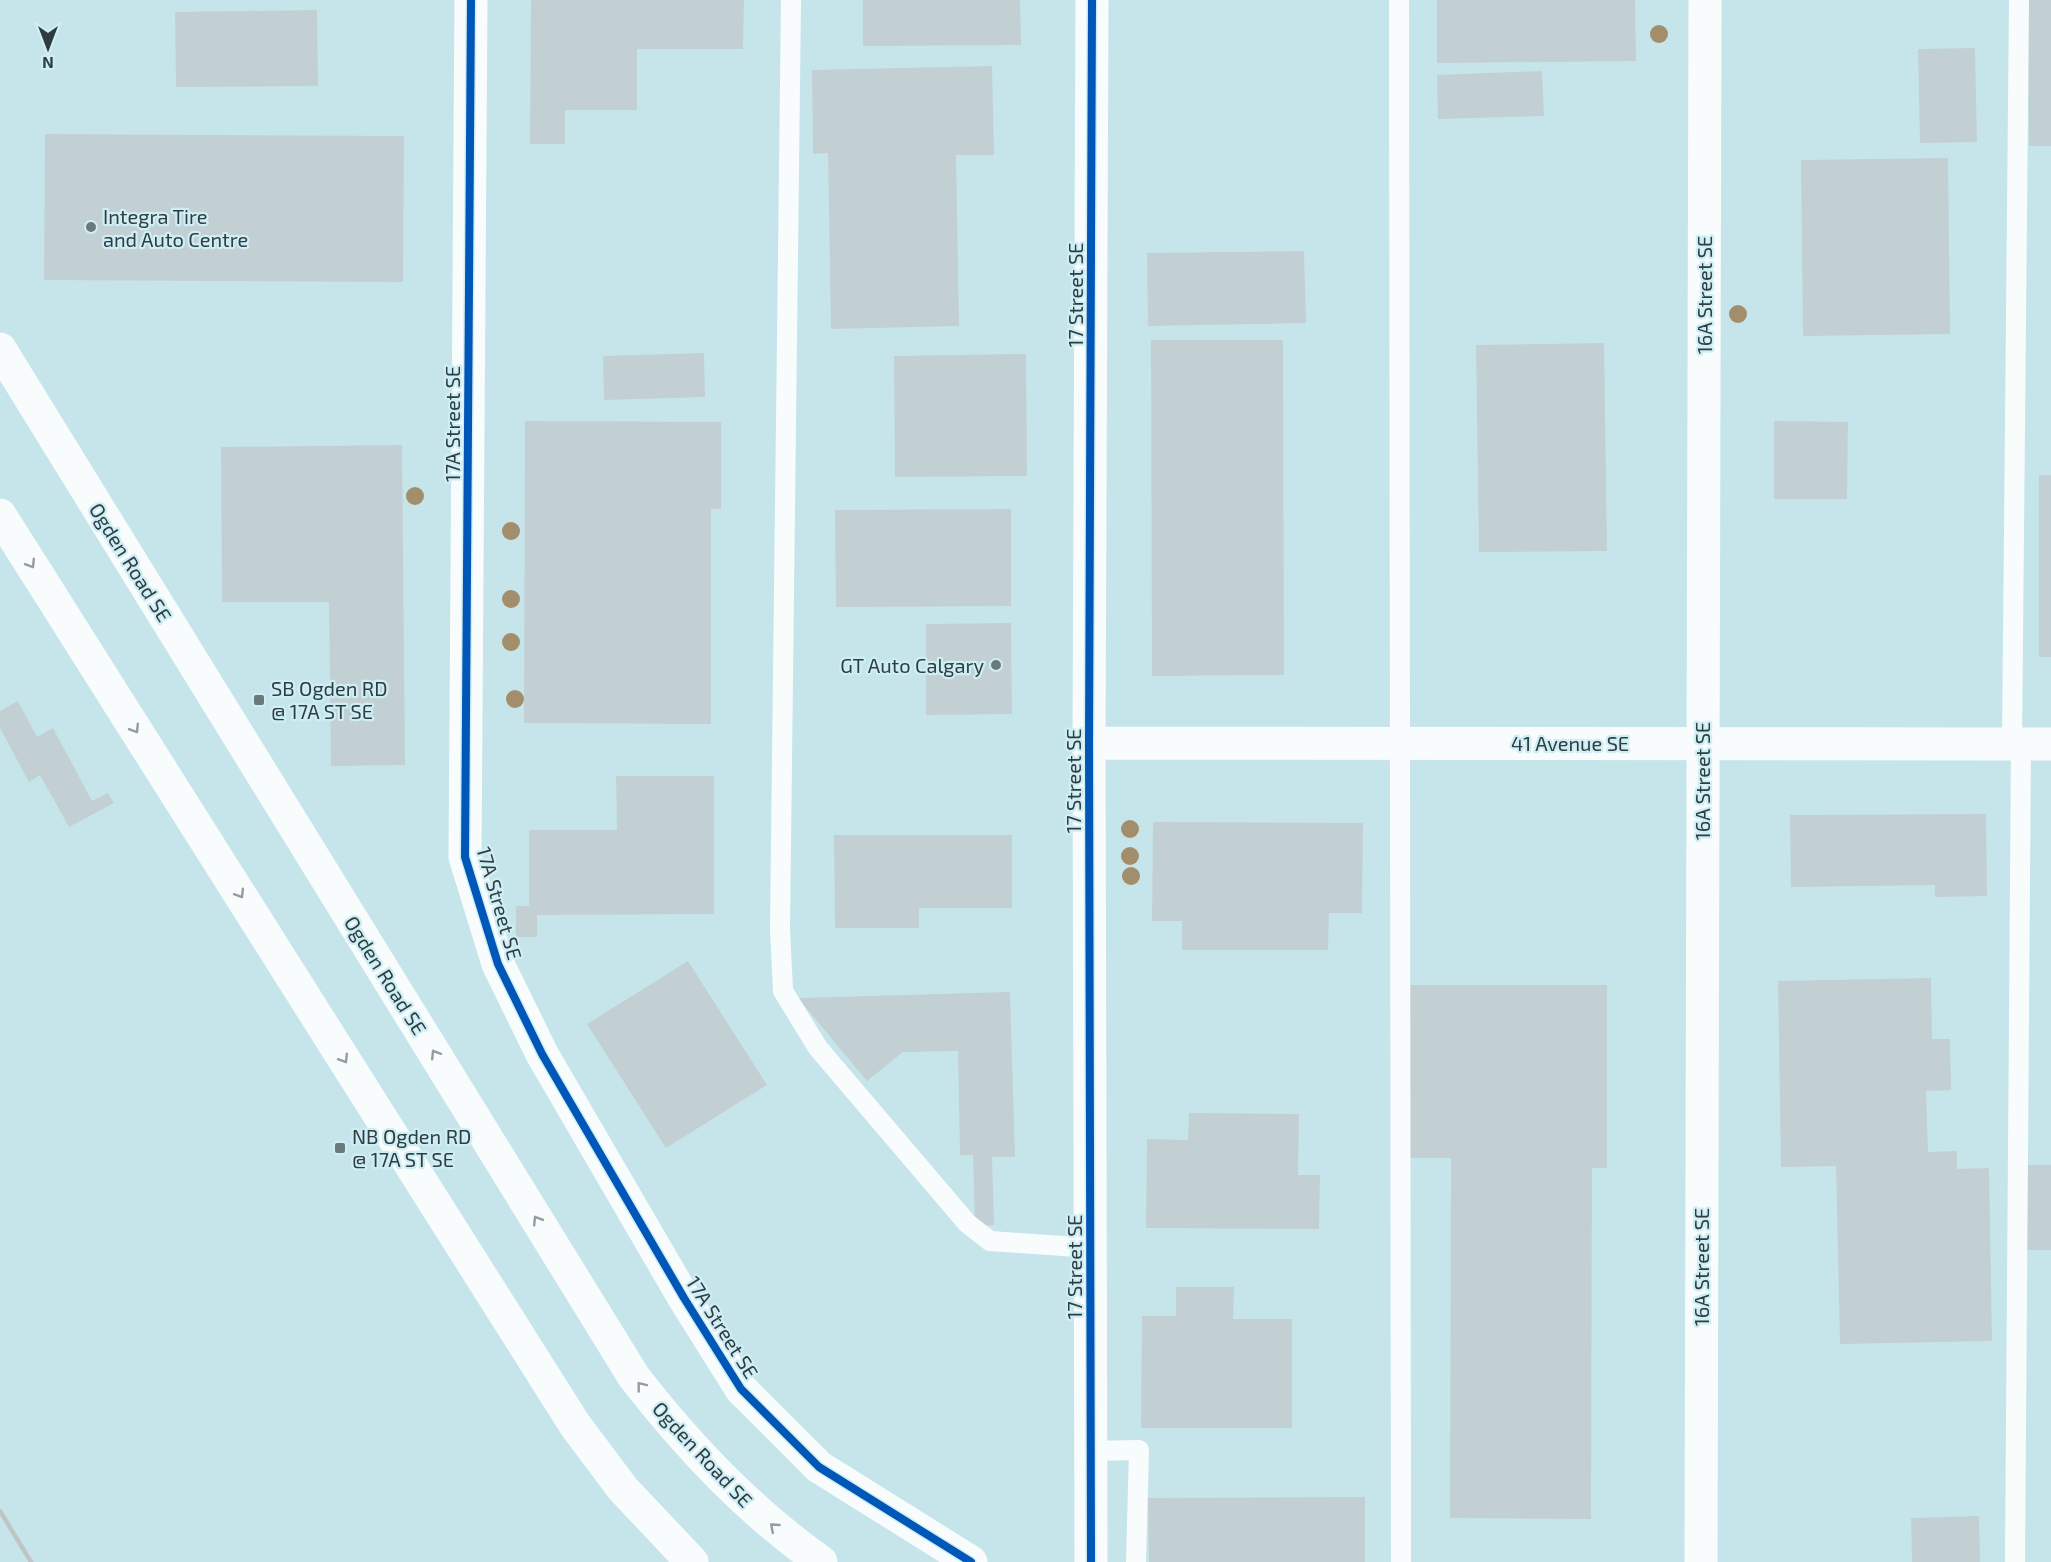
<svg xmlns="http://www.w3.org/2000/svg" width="2051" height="1562" viewBox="0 0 2051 1562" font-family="'Exo 2',sans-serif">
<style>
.built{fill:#c6e5eb}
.building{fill:#c2d0d3}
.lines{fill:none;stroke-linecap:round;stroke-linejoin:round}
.service{stroke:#f9fcfc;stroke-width:20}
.minor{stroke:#f9fcfc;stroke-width:33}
.tertiary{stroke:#f9fcfc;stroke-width:33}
.rail{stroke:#c0c4c5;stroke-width:4.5}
.cycleway-casing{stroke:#ceeef5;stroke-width:11}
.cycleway{stroke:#0057b8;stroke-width:8}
.tree{fill:#a38e6c}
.oneway{stroke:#949c9e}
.poi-dot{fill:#6a797c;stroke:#ceeef5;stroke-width:2}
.labels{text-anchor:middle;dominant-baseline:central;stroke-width:4.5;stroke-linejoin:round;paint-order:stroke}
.poi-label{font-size:20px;fill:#303d40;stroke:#ceeef5;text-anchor:start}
.street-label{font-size:20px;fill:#303d40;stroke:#ceeef5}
</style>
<rect width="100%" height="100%" fill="#d7e8ec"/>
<!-- built -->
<path class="built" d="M0 0H2051V1562H0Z"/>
<!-- building -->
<path class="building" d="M531 0H744L743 49H637V110H565V144H530Z
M863 0H1020L1021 45 863 46Z
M1437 0H1635L1636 61 1437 63Z
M2028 0H2051V146H2029Z
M317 10 318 86 176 87 175 12Z
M1975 48 1977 142 1920 143 1918 49Z
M992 66 994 155H956L959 326 831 329 828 153 813 154 812 70Z
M1542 71 1544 116 1438 119 1437 75Z
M45 134 404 136 403 282 44 280Z
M1948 158 1950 334 1803 336 1801 160Z
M1304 251 1306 323 1148 326 1147 253Z
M1151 340H1283L1284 675 1152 676Z
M1604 343 1607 551 1479 552 1476 345Z
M704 353 705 397 604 400 603 356Z
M1026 354 1027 476 895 477 894 356Z
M525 421 721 422V509H711V724L524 723Z
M1774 421 1848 422 1847 499H1774Z
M402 445 405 765 331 766 329 602H222L221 447Z
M2039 475H2051V657H2039Z
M1011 509V606L836 607 835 510Z
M1011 623 1012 714 926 715V624Z
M18 701 37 737 53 728 92 801 108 793 114 803 69 827 40 775 29 782 0 728V711Z
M616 776H714V914L537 915V937H516V906H529V830H617Z
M1986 814 1987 896 1935 897V885L1791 887 1790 815Z
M1153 822 1363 823 1362 913H1329L1328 950H1182V921H1152Z
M834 835H1012V908H919V928H835Z
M688 961 767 1085 666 1148 587 1024Z
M1931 978 1932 1039H1950L1951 1090 1926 1091 1928 1152 1957 1151V1169L1989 1168 1992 1341 1840 1344 1836 1166 1781 1167 1778 981Z
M1410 985H1607V1168H1592L1591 1519 1450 1518 1451 1158H1410Z
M1010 992 1015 1157H992L994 1225 975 1226 973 1155H960L958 1051 903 1052 867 1081 798 998Z
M1189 1113 1299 1114 1298 1175H1320L1319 1229 1146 1228 1147 1139 1188 1140Z
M2026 1165H2051V1250H2026Z
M1176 1287H1234L1233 1319H1292V1428H1141L1142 1316H1176Z
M1365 1497V1562H1149L1148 1498Z
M1979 1516 1980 1562H1912L1911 1518Z"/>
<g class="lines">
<!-- service -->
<path class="service" d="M791 0 780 929 783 991 818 1048 967 1223 990 1241 1091 1248
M1399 0 1401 1562
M2012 744 2019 0
M1091 1451 1139 1450 1136 1562
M2015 1562 2021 744"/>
<!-- minor -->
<path class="minor" d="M471 0 465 857 498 964 542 1054 684 1298 741 1389 819 1467 971 1562
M1089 743 2051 744
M1091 1562 1089 743 1092 0
M1701 1562 1705 0"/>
<!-- tertiary -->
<path class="tertiary" d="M0 349 634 1377C689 1448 748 1510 821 1562
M0 515 575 1425 623 1489 692 1562"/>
<!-- rail -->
<path class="rail" d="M0 1511 31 1562"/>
<!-- cycleway casing -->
<g class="cycleway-casing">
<path id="cycleway" d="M471 0 465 857 498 964 542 1054 684 1298 741 1389 819 1467 971 1562
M1091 1562 1089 743 1092 0"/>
</g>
<!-- cycleway -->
<use href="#cycleway" class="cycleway"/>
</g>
<!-- trees -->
<g class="tree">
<circle cx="1659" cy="34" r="9"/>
<circle cx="1738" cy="314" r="9"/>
<circle cx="415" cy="496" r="9"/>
<circle cx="511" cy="531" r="9"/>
<circle cx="511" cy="599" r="9"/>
<circle cx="511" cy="642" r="9"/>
<circle cx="515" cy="699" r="9"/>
<circle cx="1130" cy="829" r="9"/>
<circle cx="1130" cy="856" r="9"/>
<circle cx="1131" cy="876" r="9"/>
</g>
<!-- one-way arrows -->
<defs><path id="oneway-chevron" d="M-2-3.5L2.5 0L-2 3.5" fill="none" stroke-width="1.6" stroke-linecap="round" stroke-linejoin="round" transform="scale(1.5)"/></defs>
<g class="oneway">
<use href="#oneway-chevron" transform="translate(31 564) rotate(58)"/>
<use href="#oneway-chevron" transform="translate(135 729) rotate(58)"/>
<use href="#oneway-chevron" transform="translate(240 894) rotate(58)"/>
<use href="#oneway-chevron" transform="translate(435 1054) rotate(-122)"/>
<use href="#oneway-chevron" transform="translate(344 1059) rotate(58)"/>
<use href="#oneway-chevron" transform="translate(537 1220) rotate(-122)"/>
<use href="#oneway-chevron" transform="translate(641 1386) rotate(-128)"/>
<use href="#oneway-chevron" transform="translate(774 1527) rotate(-139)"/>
</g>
<!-- markers -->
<g class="poi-dot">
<circle cx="91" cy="227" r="6"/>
<circle cx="996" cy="665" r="6"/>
<rect x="253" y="694" width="12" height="12" rx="3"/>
<rect x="334" y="1142" width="12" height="12" rx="3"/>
</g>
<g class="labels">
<!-- poi labels -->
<g class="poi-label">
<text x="103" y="216">Integra Tire<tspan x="103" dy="23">and Auto Centre</tspan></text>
<text x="984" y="665" text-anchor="end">GT Auto Calgary</text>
<text x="271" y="688">SB Ogden RD<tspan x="271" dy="23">@ 17A ST SE</tspan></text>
<text x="352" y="1136">NB Ogden RD<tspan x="352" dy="23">@ 17A ST SE</tspan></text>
</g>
<!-- street labels -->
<g class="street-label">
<text transform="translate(1075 295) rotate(-90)">17 Street SE</text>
<text transform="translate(1704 295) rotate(-90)">16A Street SE</text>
<text transform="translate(452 424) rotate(-90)">17A Street SE</text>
<text transform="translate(131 562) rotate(58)">Ogden Road SE</text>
<text x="1570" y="743">41 Avenue SE</text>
<text transform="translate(1073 781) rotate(-90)">17 Street SE</text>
<text transform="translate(1702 781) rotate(-90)">16A Street SE</text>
<text transform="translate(500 903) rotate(74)">17A Street SE</text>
<text transform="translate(386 975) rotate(58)">Ogden Road SE</text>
<text transform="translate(1074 1267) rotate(-90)">17 Street SE</text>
<text transform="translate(1701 1267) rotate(-90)">16A Street SE</text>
<text transform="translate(723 1327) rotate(58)">17A Street SE</text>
<text transform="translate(703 1454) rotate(47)">Ogden Road SE</text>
</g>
</g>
<!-- north arrow -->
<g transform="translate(48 48) rotate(180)" stroke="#ceeef5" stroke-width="4.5" paint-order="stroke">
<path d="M0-4.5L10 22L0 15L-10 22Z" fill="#303d40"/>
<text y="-9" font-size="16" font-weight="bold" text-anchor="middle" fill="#303d40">N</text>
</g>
</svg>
